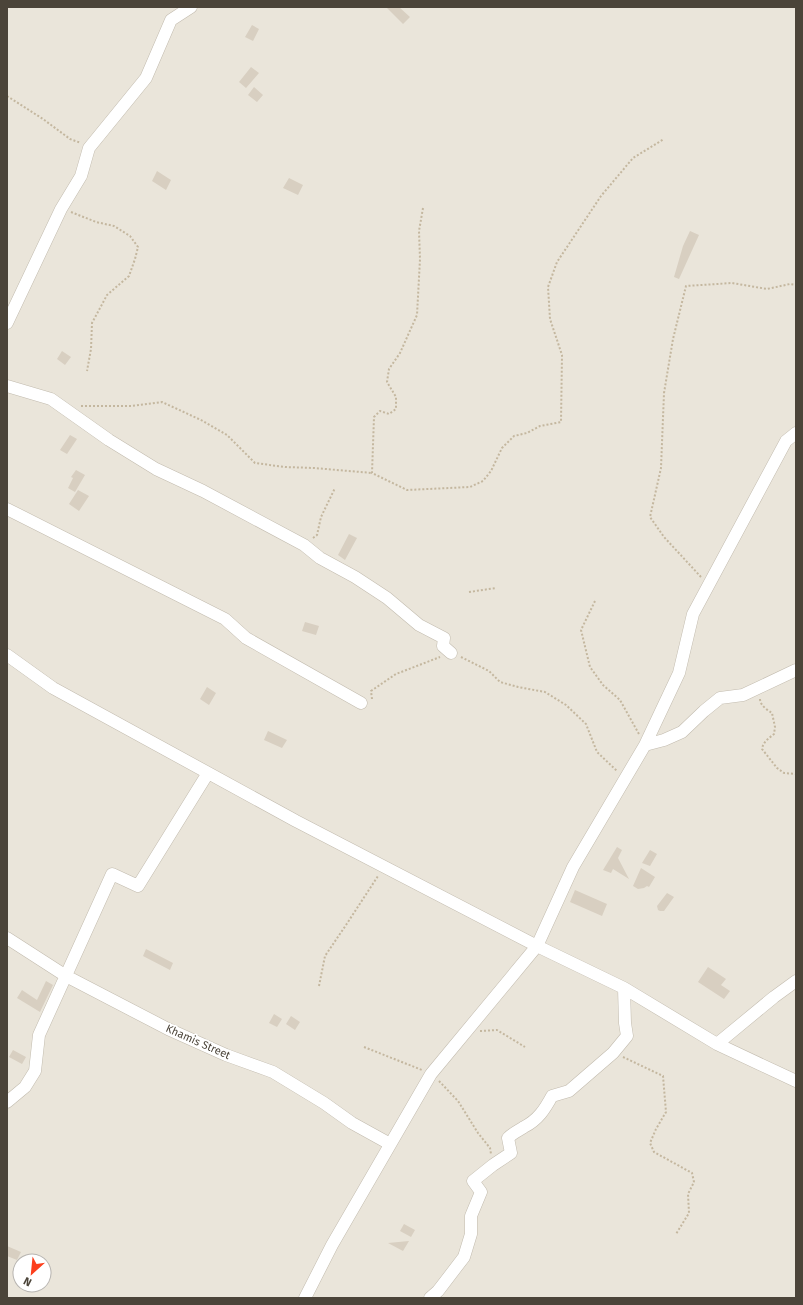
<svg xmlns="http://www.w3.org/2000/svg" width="803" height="1305" viewBox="0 0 803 1305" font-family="'Fira Sans',sans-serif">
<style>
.residential{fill:#eae5da;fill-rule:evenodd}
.building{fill:#d8cfc1}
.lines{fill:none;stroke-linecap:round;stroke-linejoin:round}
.minor-casing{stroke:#c2bbae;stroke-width:13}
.path{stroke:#c4b79f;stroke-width:2;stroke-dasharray:2 2;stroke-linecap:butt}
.minor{stroke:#fff;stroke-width:12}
.labels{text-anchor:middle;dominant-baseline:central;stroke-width:3.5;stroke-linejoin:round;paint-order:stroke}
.street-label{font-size:11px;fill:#4b4439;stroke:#fff}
</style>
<rect width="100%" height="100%" fill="#f6f3ec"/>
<!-- residential -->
<path class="residential" d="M7 7H796V1298H7ZM20 1261H44V1285H20Z"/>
<!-- building -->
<path class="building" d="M386 7H399L410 17 403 24Z
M252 25 259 29 253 41 245 37Z
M251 67 259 73 246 88 239 82Z
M254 87 263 95 257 102 248 95Z
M157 171 171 180 166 190 152 181Z
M289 178 303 185 298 195 283 188Z
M690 231 699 235 679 279 674 277 683 246Z
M62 351 71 357 65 365 57 359Z
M70 435 77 439 67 454 60 450Z
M76 470 85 475 75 492 68 488 73 478 71 477Z
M78 490 89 496 79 511 69 504Z
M349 534 357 538 345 560 338 555Z
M305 622 319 626 316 635 302 631Z
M207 687 216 693 209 705 200 699Z
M268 731 287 740 282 748 264 740Z
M617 847 622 850 618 858 629 879 613 869 611 873 603 870Z
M650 850 657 854 650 866 642 863Z
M641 868 655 877 649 887 647 886 644 888 638 889 633 886Z
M575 890 607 904 602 916 570 902Z
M667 893 674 897 664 911H660L658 910 657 906Z
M146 949 173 963 170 970 143 956Z
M708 967 726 979 721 985 730 991 724 999 698 982Z
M46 981 53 985 40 1012 17 998 22 990 37 1000Z
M274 1014 282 1019 277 1027 269 1023Z
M291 1016 300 1022 295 1030 286 1024Z
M13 1050 26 1057 22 1064 9 1057Z
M404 1224 415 1230 411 1237 400 1231Z
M409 1241 403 1251 388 1243Z
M7 1246 21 1252 17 1260 7 1256Z"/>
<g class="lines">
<!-- minor casing -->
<g class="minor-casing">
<path id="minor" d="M7 323 61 209 81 176 89 148 146 78 171 20 191 7
M7 386 51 399 109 440 156 469 203 491 304 545 320 558 355 577 387 598 419 625 444 638 443 646 451 653
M7 509 225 619 246 638 361 703
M7 655 53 688 296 821 537 946 624 988 717 1044 796 1081
M645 745 664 740 682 732 704 711 720 698 743 695 796 670
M7 938 66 976 168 1029 226 1055 273 1072 324 1103 352 1123 390 1144
M717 1044 774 997 796 981
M7 1102 25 1087 35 1071 39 1035 112 874 138 886 208 773
M305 1298 332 1245 431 1074 537 946 573 867 645 745 679 673 693 614 786 441 796 433
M430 1298 438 1291 464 1257 471 1234V1216L481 1192 473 1181 493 1165 511 1153 508 1138C513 1133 518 1131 524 1127 538 1120 545 1109 552 1096L569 1091 613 1053 627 1036 625 1023 624 988"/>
</g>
<!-- path -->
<path class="path" d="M7 96 43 119 70 139 81 143
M423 208 419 231 420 259 417 315 400 353 389 369 387 382 396 397V409L389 414 380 411 374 417 372 473 407 490 470 487 483 481 491 471 502 448 514 436 527 433 540 426 561 422 562 355 550 319 548 287 557 262 601 196 633 158 664 139
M71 212 96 222 114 226 130 236 138 247 135 259 129 276 107 295 92 323 91 349 87 371
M81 406H131L162 402 201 420 227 435 255 463 285 467 314 468 372 473
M313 538 317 535 321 517 335 488
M701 577 664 537 650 517 661 468 664 393 673 339 686 286 732 283 767 289 790 284 796 285
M469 592 496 588
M595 601 581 630 590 667 603 685 620 700 639 734
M461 657 489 671 500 682 518 687 545 692 566 705 586 724 597 752 617 771
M372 699 371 691 396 674 440 657
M760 699C760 705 767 710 772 713L775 727 774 734C769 738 763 742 762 749L777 768 784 773 796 774
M319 986 325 956 346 925 378 876
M480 1031 497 1030 525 1047
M364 1047 422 1070
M623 1057 663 1076 666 1112 656 1129 650 1143 654 1152 692 1173 694 1182 688 1194 689 1213 676 1234
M439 1081 458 1101 478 1133 490 1148 491 1154"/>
<!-- minor -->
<use href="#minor" class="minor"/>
</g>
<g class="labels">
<!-- street labels -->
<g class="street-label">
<text transform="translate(198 1042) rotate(24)">Khamis Street</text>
</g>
</g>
<!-- border -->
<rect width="803" height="1305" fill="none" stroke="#4b4439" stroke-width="16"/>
<!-- north arrow -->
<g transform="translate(32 1273) rotate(207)"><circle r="19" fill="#ffffff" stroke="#b7b4b0"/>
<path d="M0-3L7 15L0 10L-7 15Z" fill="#fc3f1d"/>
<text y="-6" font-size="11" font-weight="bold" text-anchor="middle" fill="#4b4439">N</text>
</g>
</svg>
